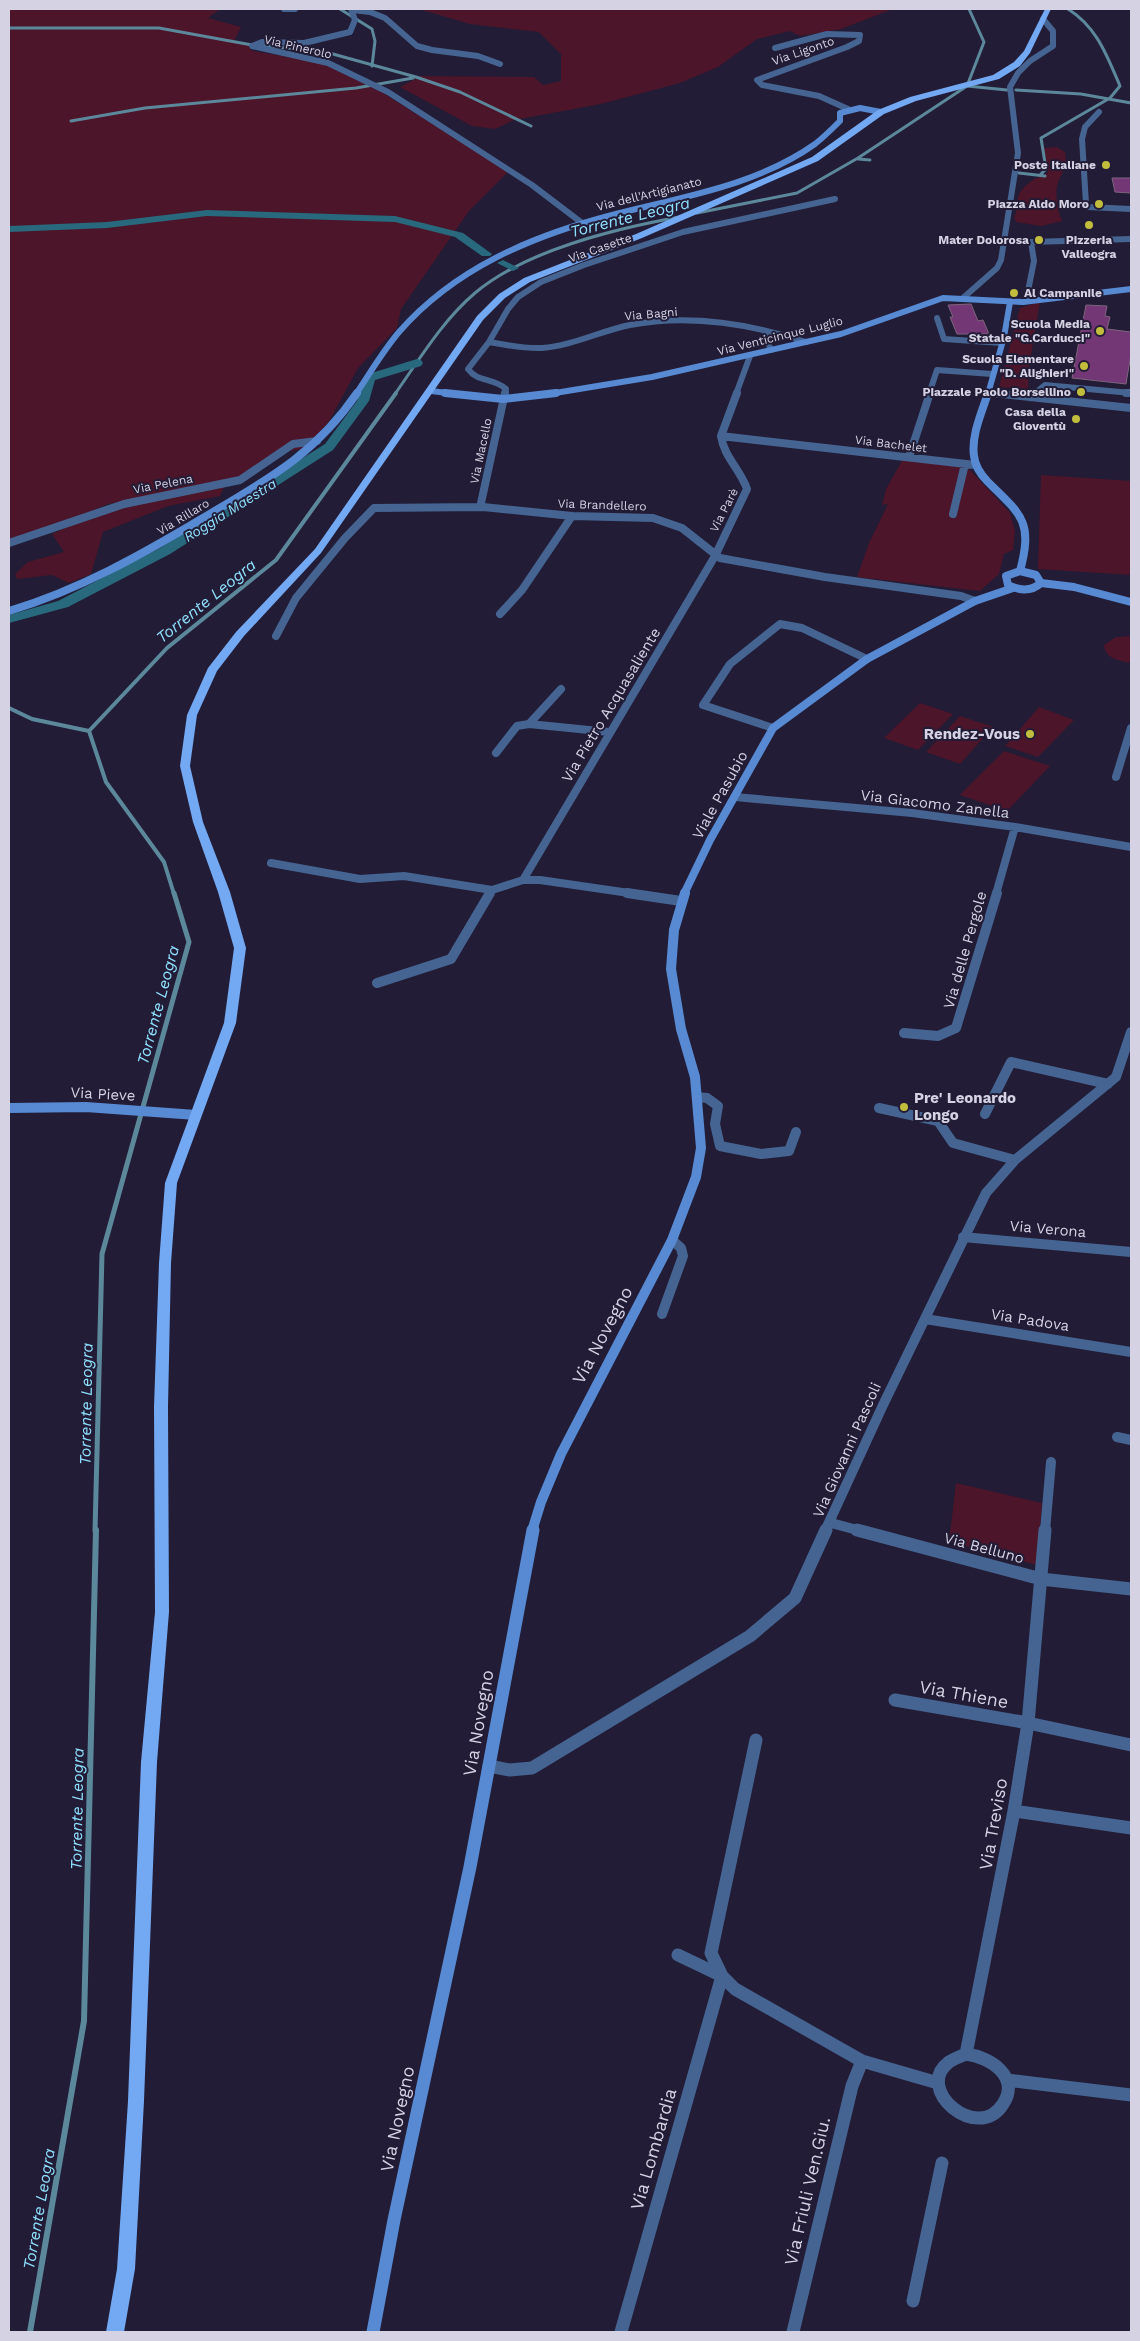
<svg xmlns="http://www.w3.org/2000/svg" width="1140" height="2341" viewBox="0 0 1140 2341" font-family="'Work Sans',sans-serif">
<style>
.green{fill:#4c1529}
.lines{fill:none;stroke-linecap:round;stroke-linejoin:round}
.stream-far3{stroke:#5c889c;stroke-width:3}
.stream-far2{stroke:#5c889c;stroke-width:4}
.stream-far1{stroke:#5c889c;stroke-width:5}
.stream{stroke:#5c889c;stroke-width:6}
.canal{fill:#28697d;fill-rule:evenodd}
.building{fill:#743775;stroke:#7d647d}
.street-far3{stroke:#456491;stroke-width:6}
.street-far2{stroke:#456491;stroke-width:8}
.street-far1{stroke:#456491;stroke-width:10}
.street{stroke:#456491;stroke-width:13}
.secondary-far3{stroke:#578ad2;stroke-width:6}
.secondary-far2{stroke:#578ad2;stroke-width:8}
.secondary-far1{stroke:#578ad2;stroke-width:10}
.secondary{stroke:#578ad2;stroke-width:13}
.primary{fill:#73a8f2;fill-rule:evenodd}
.poi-dot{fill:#c3bd3e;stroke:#221c36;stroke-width:2}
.labels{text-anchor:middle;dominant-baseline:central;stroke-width:4;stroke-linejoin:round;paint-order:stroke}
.far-street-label{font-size:12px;fill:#d4d2e3;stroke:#221c36}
.far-poi-label{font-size:12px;font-weight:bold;fill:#d4d2e3;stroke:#221c36;text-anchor:end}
.far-water-label{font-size:14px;font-style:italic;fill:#8ee1fe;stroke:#221c36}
.street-label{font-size:15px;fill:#d4d2e3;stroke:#221c36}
.poi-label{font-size:15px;font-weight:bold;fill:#d4d2e3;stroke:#221c36;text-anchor:end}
.water-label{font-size:16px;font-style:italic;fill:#8ee1fe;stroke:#221c36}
.near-street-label{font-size:18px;fill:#d4d2e3;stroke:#221c36}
</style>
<rect width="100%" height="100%" fill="#221c36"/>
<!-- green -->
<path class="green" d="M9 9H220L208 18 241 27 234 41 247 44 252 51 319 62 380 91 508 172 469 211 401 309 397 328 358 368 328 423 303 449 272 454 233 482 108 504 9 545Z
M419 9H893L841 29 800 36 790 31 757 39 718 67 680 83 601 104 514 120 495 129 472 126 400 87 421 76 534 77 543 85 561 81V54L539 32 470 24Z
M1057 147 1065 152C1068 169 1061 172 1057 186 1055 196 1058 212 1062 221L1041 226 1016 222 1014 218C1017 211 1017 206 1018 198 1021 185 1037 177 1048 173L1044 148Z
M1040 302 1029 367 1028 390 999 387 1020 308Z
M903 459 962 466 969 469 1010 513 1015 531 1013 550 1004 554 999 574 980 591 857 577 869 543 888 504 882 505 886 489Z
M1041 475 1131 481V575L1038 569Z
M224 487 220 496 168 506 103 532 91 574 69 583 52 575 17 579 15 574 28 562 64 552 52 534 103 510Z
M1131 636V663C1120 661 1105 659 1104 645L1116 637Z
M920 703 953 714 918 750 884 738Z
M1039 707 1074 720 1038 757 1005 746Z
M960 716 993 727 960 764 926 752Z
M1004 751 1050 766 1007 811 960 795Z
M956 1483 1042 1503 1037 1565 949 1542Z"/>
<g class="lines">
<!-- stream-far3 -->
<path class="stream-far3" d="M340 9 372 29 375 41 372 66
M9 28H159L252 45 322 51 416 77 460 92 531 126
M967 86 1007 90
M1016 90 1081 94 1131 103
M71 121 145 108 356 88 413 78
M858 159 870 160
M1019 173 1045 176
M1041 174 1046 169 1041 138 1110 98 1120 86C1107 56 1097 27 1068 9
M697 213 797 193 858 158 967 86 984 42 969 9
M395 394C419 360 442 321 475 293 526 250 614 229 679 217"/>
<!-- stream-far2 -->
<path class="stream-far2" d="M9 708 32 719 89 731
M174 894 164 862 106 782 89 731 167 648 276 560 396 393"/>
<!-- stream-far1 -->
<path class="stream-far1" d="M95 1531 102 1254 189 942 174 893"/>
<!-- stream -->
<path class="stream" d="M30 2332 84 2021 96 1530"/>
<!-- canal -->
<path class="canal" d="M207 210 395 216 463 233 492 254 490 256H482L455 237 395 222 207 216 107 228 9 232V226L107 222Z
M503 260 519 268 513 271 497 263Z
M417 359 421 360 423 363 421 366 375 380 369 401 333 450 170 554 68 607 9 623V615L58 601 160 548 325 444 357 401 365 375Z"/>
</g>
<!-- building -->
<path class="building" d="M1112 178H1131V193L1115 192Z
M971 304 978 321 983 320 989 334H957L950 317H953L948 305Z
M1086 305 1107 306 1105 316 1110 317 1107 329 1131 332V354L1126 384 1072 378Z"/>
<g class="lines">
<!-- street-far3 -->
<path class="street-far3" d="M284 9H295
M351 9 355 20 350 32 304 43 262 42 252 46 328 63 388 92 532 185 582 223
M352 10 370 12 385 18 417 46 432 50 478 56 500 64
M775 48 827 34 860 35 859 41 847 47 757 80 762 85 819 96 848 109
M1099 112 1085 127 1082 139 1086 204 1088 207 1131 209
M963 298 997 268 1001 260 1018 153 1010 87 1018 73 1030 61 1053 46V31L1043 19
M1034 300 1027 296 1034 261 1031 242 1131 239
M937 318 944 339 1002 343
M767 331 765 336 771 350
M489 342C506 345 524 349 542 348 572 346 600 331 630 325 688 314 751 324 806 342
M988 392 1004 394
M505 394 506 389C493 377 478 383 468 369L489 342 508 309 518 297 541 282 584 265 683 232 835 199
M736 394 750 356
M929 394 937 370 992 374
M1034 394 1045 385 1131 393"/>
<!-- street-far2 -->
<path class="street-far2" d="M737 393 721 436 975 465
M993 393 1131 408
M1126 393H1131
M1030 397 1036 393
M909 457 930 393
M483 507 481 503 505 393
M953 514 965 464
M9 543 124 504 240 480 293 444 317 441
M500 614 522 590 572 516
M276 636 296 598 345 538 374 508 483 507 572 516 653 518 682 528 720 558 825 577 961 596 975 601
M561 689 529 724 609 732
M773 728 703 705 730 664 780 624 802 628 867 659
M496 753 517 726 529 724
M1116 777 1131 728
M735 797 912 813 1015 827 1131 847
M271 863 360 879 404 876 492 890
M523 880 715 556 747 489C740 469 724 457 721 436
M489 894 492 890 523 880H540L636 894
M996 894 1015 827"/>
<!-- street-far1 -->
<path class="street-far1" d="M627 893 681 901
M377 983 451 959 490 893
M904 1033 938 1036 956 1028 997 893
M697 1097 707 1098 718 1106 715 1124 720 1146 761 1154 789 1151 796 1132
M879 1108 938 1121 953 1143 1015 1160
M985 1114 1011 1062 1108 1084
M963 1237 1131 1252
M662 1314 683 1256 681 1248 672 1240
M925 1319 1131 1352
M1117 1437 1131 1440
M831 1523 861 1531
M825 1531 883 1405 986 1193 1015 1160 1116 1077 1131 1032
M1045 1531 1051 1462"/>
<!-- street -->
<path class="street" d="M857 1530 1041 1579 1131 1589
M895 1700 1028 1723 1131 1745
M756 1740 711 1953 722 1976 735 1989 862 2061 938 2083
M489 1766 510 1770 532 1768 750 1636 795 1598 826 1530
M1014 1811 1131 1828
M678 1955 722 1976
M966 2054 1014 1811 1028 1723 1045 1530
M966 2054C990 2057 1021 2077 1003 2104 978 2144 913 2089 949 2062 953 2059 961 2056 966 2054Z
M1007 2080 1131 2095
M913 2301 942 2163
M621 2332 722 1976
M793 2332 852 2086 862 2061"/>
<!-- secondary-far3 -->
<path class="secondary-far3" d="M431 391 456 394
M356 394C370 373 383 351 399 332 455 268 532 236 612 215 681 197 756 186 815 144 824 137 832 129 840 121V113L860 108 881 112
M549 394 652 377 841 334 943 298 1023 302 1131 289
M988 394 1004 337 1010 302"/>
<!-- secondary-far2 -->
<path class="secondary-far2" d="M445 393 503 399 556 393
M988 393C982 412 971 435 974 456 975 466 981 475 988 482 1022 515 1033 522 1020 571
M1020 571 1036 575 1041 583C1031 592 1020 591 1008 585L1006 576Z
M1041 583 1074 587 1131 602
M9 611C79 590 141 555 203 518 265 481 315 455 357 393
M684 894 710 840 773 728 867 659 975 601 1013 588"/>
<!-- secondary-far1 -->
<path class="secondary-far1" d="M9 1108 86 1107 196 1115
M532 1531 541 1502 561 1454 672 1240 696 1177 701 1148 695 1077 681 1029 671 969 674 930 685 893"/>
<!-- secondary -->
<path class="secondary" d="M373 2332 394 2220 470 1867 533 1530"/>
<!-- primary -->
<path class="primary" d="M1045 9H1051L1030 53 1020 66 999 79 916 101 884 114 818 161 642 238 530 282 505 298 483 320 321 553 244 636 217 671 197 715 190 766 203 822 230 892 246 948 236 1023 177 1183 171 1263 168 1407 169 1612 157 1762 144 2101 135 2269 124 2332H106L117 2269 128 2101 141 1762 155 1612 154 1407 159 1263 165 1183 224 1023 234 948 218 892 193 822 180 766 187 715 208 668 236 632 315 549 477 316 499 294 524 278 636 234 812 157 878 110 910 97 993 75 1014 62 1024 51Z"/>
</g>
<!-- markers -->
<g class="poi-dot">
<circle cx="1106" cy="165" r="5"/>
<circle cx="1099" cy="204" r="5"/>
<circle cx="1089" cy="225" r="5"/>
<circle cx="1039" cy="240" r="5"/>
<circle cx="1014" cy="293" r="5"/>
<circle cx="1100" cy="331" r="5"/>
<circle cx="1084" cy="366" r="5"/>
<circle cx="1081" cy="392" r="5"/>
<circle cx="1076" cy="419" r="5"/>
<circle cx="1030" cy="734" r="5"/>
<circle cx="904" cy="1107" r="5"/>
</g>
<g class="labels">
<!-- far-street labels -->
<g class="far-street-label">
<text transform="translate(298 47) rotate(13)">Via Pinerolo</text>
<text transform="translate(803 51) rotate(-19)">Via Ligonto</text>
<text transform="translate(649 194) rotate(-14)">Via dell'Artigianato</text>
<text transform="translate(600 248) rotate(-19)">Via Casette</text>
<text transform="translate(651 314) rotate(-5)">Via Bagni</text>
<text transform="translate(780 336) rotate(-14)">Via Venticinque Luglio</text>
<text transform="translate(891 444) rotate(7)">Via Bachelet</text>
<text transform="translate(481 451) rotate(-78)">Via Macello</text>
<text transform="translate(163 484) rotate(-11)">Via Pelena</text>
<text transform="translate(602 505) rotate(2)">Via Brandellero</text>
<text transform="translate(724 510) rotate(-63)">Via Parè</text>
<text transform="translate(183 517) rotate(-31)">Via Rillaro</text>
</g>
<!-- far-poi labels -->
<g class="far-poi-label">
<text x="1096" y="165">Poste Italiane</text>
<text x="1089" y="204">Piazza Aldo Moro</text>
<text x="1029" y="240">Mater Dolorosa</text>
<text x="1089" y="240" text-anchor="middle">Pizzeria<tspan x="1089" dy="14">Valleogra</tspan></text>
<text x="1024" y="293" text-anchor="start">Al Campanile</text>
<text x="1090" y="324">Scuola Media<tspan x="1090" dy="14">Statale "G.Carducci"</tspan></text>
<text x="1074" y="359">Scuola Elementare<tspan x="1074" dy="14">"D. Alighieri"</tspan></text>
<text x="1071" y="392">Piazzale Paolo Borsellino</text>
<text x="1066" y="412">Casa della<tspan x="1066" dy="14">Gioventù</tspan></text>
</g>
<!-- far-water labels -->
<g class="far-water-label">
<text transform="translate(230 510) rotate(-32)">Roggia Maestra</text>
</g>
<!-- street labels -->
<g class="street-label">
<text transform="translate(611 705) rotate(-59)">Via Pietro Acquasaliente</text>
<text transform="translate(720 795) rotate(-61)">Viale Pasubio</text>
<text transform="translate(935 804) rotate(7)">Via Giacomo Zanella</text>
<text transform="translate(965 950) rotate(-74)">Via delle Pergole</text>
<text transform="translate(103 1094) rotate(3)">Via Pieve</text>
<text transform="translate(1048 1229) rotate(5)">Via Verona</text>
<text transform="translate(1030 1320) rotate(9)">Via Padova</text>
<text transform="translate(847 1450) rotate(-66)">Via Giovanni Pascoli</text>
<text transform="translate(984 1548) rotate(15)">Via Belluno</text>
</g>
<!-- poi labels -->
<g class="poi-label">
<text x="1020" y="734">Rendez-Vous</text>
<text x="914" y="1098" text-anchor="start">Pre' Leonardo<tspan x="914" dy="17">Longo</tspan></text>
</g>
<!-- water labels -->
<g class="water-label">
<text transform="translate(630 217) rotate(-14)">Torrente Leogra</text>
<text transform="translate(206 601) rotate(-39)">Torrente Leogra</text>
<text transform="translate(158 1005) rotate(-75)">Torrente Leogra</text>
<text transform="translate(86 1404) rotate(-89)">Torrente Leogra</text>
<text transform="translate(77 1809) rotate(-89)">Torrente Leogra</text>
<text transform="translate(39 2209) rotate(-80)">Torrente Leogra</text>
</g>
<!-- near-street labels -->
<g class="near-street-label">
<text transform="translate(602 1335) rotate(-62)">Via Novegno</text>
<text transform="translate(964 1694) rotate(10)">Via Thiene</text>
<text transform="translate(478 1723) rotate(-80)">Via Novegno</text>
<text transform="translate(993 1824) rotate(-80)">Via Treviso</text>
<text transform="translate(397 2119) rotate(-78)">Via Novegno</text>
<text transform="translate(653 2149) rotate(-74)">Via Lombardia</text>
<text transform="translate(807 2191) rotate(-77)">Via Friuli Ven.Giu.</text>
</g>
</g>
<!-- border -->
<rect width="1140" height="2341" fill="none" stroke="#d4d2e3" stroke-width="20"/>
</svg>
